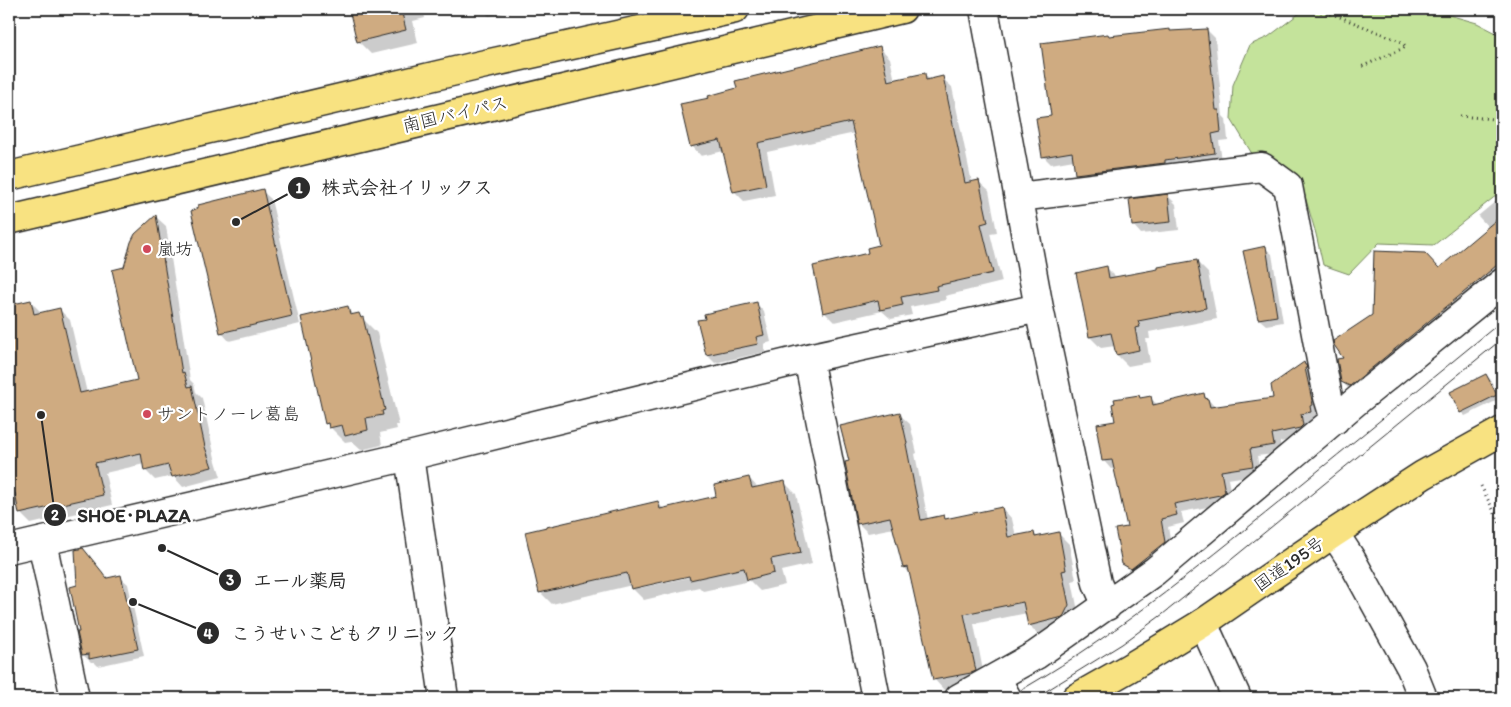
<svg xmlns="http://www.w3.org/2000/svg" width="1511" height="707" viewBox="0 0 1511 707" font-family="Itim,'Klee One',sans-serif">
<style>
.green{fill:#c4e39b;stroke:#788763}
.shadow{fill:#0003;fill-rule:evenodd}
.building{fill:#cfab81;stroke:#2b2b2b}
.lines{fill:none;stroke-linecap:round;stroke-linejoin:round}
.minor-casing{stroke:#2b2b2b;stroke-width:31}
.highway-casing{stroke:#2b2b2b;stroke-width:31}
.path{stroke:#2b2b2b;stroke-width:3;stroke-dasharray:1 4;stroke-linecap:butt}
.minor{stroke:#fff;stroke-width:28}
.highway{stroke:#f8e281;stroke-width:28}
.tram{stroke:#2b2b2b;stroke-width:1}
.poi-dot{fill:#d1495b;stroke:#fff;stroke-width:2}
.labels{text-anchor:middle;dominant-baseline:central;stroke-width:4.5;stroke-linejoin:round;paint-order:stroke}
.street-label{font-size:18px;fill:#2b2b2b;stroke:#fff}
.poi-label{font-size:18px;fill:#2b2b2b;stroke:#fff;text-anchor:start}
.leader{fill:none;stroke:#2b2b2b;stroke-width:2}
.callout-dot{fill:#2b2b2b;stroke:#fff;stroke-width:2}
.mark-label{font-size:15px;text-anchor:middle;font-weight:bold;fill:#fff}
.callout-label{font-size:19px;text-anchor:middle;font-weight:bold;fill:#2b2b2b;stroke:#fff;stroke-width:4.5;stroke-linejoin:round;paint-order:stroke}
</style>
<rect width="100%" height="100%" fill="#fff"/>
<filter id="ink" filterUnits="userSpaceOnUse"><feTurbulence type="fractalNoise" baseFrequency=".02" numOctaves="2"/><feDisplacementMap in="SourceGraphic" scale="10" xChannelSelector="R" yChannelSelector="G"/><feConvolveMatrix kernelMatrix="1 2 1 2 8 2 1 2 1" color-interpolation-filters="sRGB"/></filter>
<g filter="url(#ink)">
<!-- green -->
<path class="green" d="M1305 9H1428L1477 23 1502 36V191L1434 245 1379 243 1349 274 1323 265 1316 234 1302 186 1254 157 1231 119 1233 85 1250 45 1268 37Z"/>
<!-- shadow -->
<path class="shadow" d="M351 9H445L424 13 425 18 413 21 418 43 371 54 358 41Z
M481 9H517V10L489 16Z
M1170 30 1171 32 1207 30 1215 38 1223 116 1226 119 1228 140 1219 141 1222 160 1084 182 1077 174 1074 160 1051 164 1043 156 1052 117 1110 37Z
M880 48 890 58 895 81 924 74 930 80 942 78 952 87 972 183 979 182 989 191 997 232 990 233 1002 282 945 296 946 300 910 307 912 315 891 319 882 311 834 322 824 312 869 254 880 246 855 133 767 152 775 195 744 201 734 191 724 151 701 156 692 146 710 99Z
M262 191 271 199 300 324 229 341 221 332Z
M1168 196 1176 204 1179 230 1141 234 1133 225Z
M1502 196V275L1350 390 1342 382 1345 359 1439 269 1489 228 1478 216Z
M156 217 166 226 190 380 194 384 196 392 202 398 215 458 221 477 183 487 173 476 155 480 145 470 144 464 105 473 112 505 31 524 21 514 19 505 9 507V306L30 301 40 311 41 314 60 310 70 320 87 393 138 381 125 268 136 235Z
M1265 248 1272 254 1283 322 1266 325 1259 319Z
M1196 261 1208 273 1217 319 1149 332 1150 339H1146L1150 362 1128 366 1117 355 1115 346 1101 348 1090 337 1107 268 1117 278Z
M757 304 764 312 771 342 764 344 765 352 715 363 707 355Z
M347 308 355 316 359 315 377 333 399 425H396L397 429 380 433 382 445 361 450 351 441 345 442 326 423Z
M1304 363 1311 371 1320 413H1317L1318 420 1309 422 1311 434 1308 436 1280 442 1281 453 1257 456 1260 474 1228 479 1232 500 1229 503 1181 512 1184 523 1168 527 1172 551 1131 572 1123 564 1128 528 1115 468 1111 469 1104 461 1116 422 1138 396 1142 399 1150 398 1158 405 1204 395 1215 407 1275 399Z
M1486 375 1490 379 1500 399 1465 416 1461 412Z
M899 414 910 424 917 453 915 454 928 520 943 517 946 520 1002 508 1012 519 1016 536 1034 533 1038 538 1059 534 1069 544 1076 580 1072 581 1079 616 1073 627 1039 635 1029 625 1027 613 974 624 985 681 982 683 944 690 934 679 911 575 904 567 894 528 868 533 858 523 851 462Z
M749 478 758 488 784 482 796 494 812 564 781 571 785 585 760 591 750 581 703 591 699 587 644 600 632 588V585L552 604 540 592 657 502 664 509 718 497ZM695 573V576L639 588V586Z
M83 549 108 579 120 577 128 584 144 656 98 666 94 662H91L83 655 78 586Z"/>
<!-- building -->
<path class="building" d="M349 9H401L406 30 357 42Z
M1170 29V31L1207 29 1216 110H1219L1221 132 1212 134 1215 153 1165 160V163L1075 174 1072 152 1042 157 1036 118 1051 116 1041 43 1108 34 1109 36Z
M880 46 888 81 925 73 926 80 943 76 965 183 979 180 988 222 981 224 993 273 936 286 937 290 901 297 903 305 880 310 878 300 823 313 813 266 868 253 867 248 879 245 851 122 758 143 766 185 733 192 720 140 690 147 680 104 709 98 708 96 737 88 735 81Z
M263 189 292 316 220 333 191 211 198 208V205Z
M1168 194 1171 222 1132 226 1129 199Z
M156 215 182 373 184 372 188 387 192 386 205 447 212 467 172 477 168 465 144 471 141 453 95 463 103 495 19 514 15 493 9 495V305L31 300 34 314 60 308 80 393 137 380 112 270 124 267 131 242 135 234Z
M1502 215V261L1350 386 1341 382 1337 359 1343 358 1334 345 1333 341 1372 315 1374 251 1425 253 1439 268Z
M1266 246 1277 316 1258 319 1243 251Z
M1197 260 1206 308 1138 321 1140 327 1135 328 1139 350 1116 355 1111 333 1089 337 1076 273 1107 266 1109 278 1158 269V267Z
M757 302 764 335 756 337 758 344 706 355 697 320 705 319 704 314Z
M348 306 350 315 359 313 361 318 363 317 385 410 382 411 383 415 366 418 368 430 345 436 342 425 329 428 328 423 325 424 301 317Z
M1304 362 1305 365H1306L1307 368H1305L1313 405 1310 406 1311 412 1301 414 1303 425 1300 428 1272 434 1274 445 1250 449 1253 466 1221 471 1225 492 1220 495 1174 504 1177 515 1161 519 1165 542 1131 569 1122 564 1115 529 1127 527 1112 460 1102 461 1097 431 1098 430 1097 424 1115 421 1112 404 1115 403 1114 399 1139 395 1140 398 1151 396 1153 405 1204 393 1205 398 1208 399 1210 407 1273 398 1271 385Z
M1486 374 1497 395 1460 413 1450 392Z
M900 412 907 443 906 444 921 520 944 515 945 519 1002 507 1008 537 1034 532 1035 537 1059 532 1066 570 1062 571 1069 605 1063 617 1028 626 1023 602 964 614 976 671 971 673 933 680 908 567 903 568 890 517 857 524 845 462 849 461 840 426Z
M749 477 752 488 785 481 801 553 771 559 774 573 747 580 744 568 690 580 689 576 631 589 627 573 539 593 525 532 658 501 660 509 716 496 714 485Z
M83 548 107 578 121 575 138 649 89 659V654L82 655 77 632H79L70 587 77 585 75 550Z"/>
<g class="lines">
<!-- minor casing -->
<g class="minor-casing">
<path id="minor" d="M984 9 1039 308 1097 583 1107 606
M1019 197 1262 167 1288 186 1328 397 1335 420
M808 358 876 698
M409 456 444 698
M1334 533 1351 559 1411 668 1423 698
M42 542 75 698
M9 549 409 456 808 358 1039 308
M1203 623 1237 698
M996 678 1007 698
M959 698 1036 655 1155 571 1359 399 1502 283"/>
</g>
<!-- highway casing -->
<g class="highway-casing">
<path id="highway" d="M9 176 481 65 735 9
M9 220 902 9
M1076 698 1129 668 1203 623 1334 533 1423 475 1502 431"/>
</g>
<!-- path -->
<path class="path" d="M1306 9 1335 15 1402 42 1406 47 1361 67
M1460 116 1493 119 1502 118
M1481 486 1502 527"/>
<!-- minor -->
<use href="#minor" class="minor"/>
<!-- highway -->
<use href="#highway" class="highway"/>
<!-- tram -->
<path class="tram" d="M1007 698C1106 643 1194 571 1282 500 1356 440 1429 381 1502 321
M1035 698 1122 644 1163 614 1232 559 1502 339"/>
</g>
</g>
<!-- markers -->
<g class="poi-dot">
<circle cx="147" cy="249" r="5"/>
<circle cx="147" cy="414" r="5"/>
</g>
<g class="labels">
<!-- street labels -->
<g class="street-label">
<text transform="translate(455 114) rotate(-13)">南国バイパス</text>
<text transform="translate(1289 564) rotate(-35)">国道195号</text>
</g>
<!-- poi labels -->
<g class="poi-label">
<text x="157" y="249">嵐坊</text>
<text x="157" y="414">サントノーレ葛島</text>
</g>
</g>
<!-- callouts -->
<path class="leader" d="M236 222L299 188M41 415L55 515M162 548L230 580M133 602L208 633"/>
<g class="callout-dot">
<circle cx="236" cy="222" r="5"/>
<circle cx="41" cy="415" r="5"/>
<circle cx="162" cy="548" r="5"/>
<circle cx="133" cy="602" r="5"/>
<circle cx="299" cy="188" r="12"/>
<circle cx="55" cy="515" r="12"/>
<circle cx="230" cy="580" r="12"/>
<circle cx="208" cy="633" r="12"/>
</g>
<g class="mark-label">
<text x="299" y="193">1</text>
<text x="55" y="520">2</text>
<text x="230" y="585">3</text>
<text x="208" y="639">4</text>
</g>
<g class="callout-label">
<text x="407" y="194">株式会社イリックス</text>
<text x="134" y="522">SHOE･PLAZA</text>
<text x="300" y="587">エール薬局</text>
<text x="345" y="640">こうせいこどもクリニック</text>
</g>
<!-- margin -->
<rect width="1511" height="707" fill="none" stroke="#fff" stroke-width="30"/>
<rect x="15" y="15" width="1481" height="677" fill="none" stroke="#2b2b2b" stroke-width="2" filter="url(#ink)"/>
</svg>
